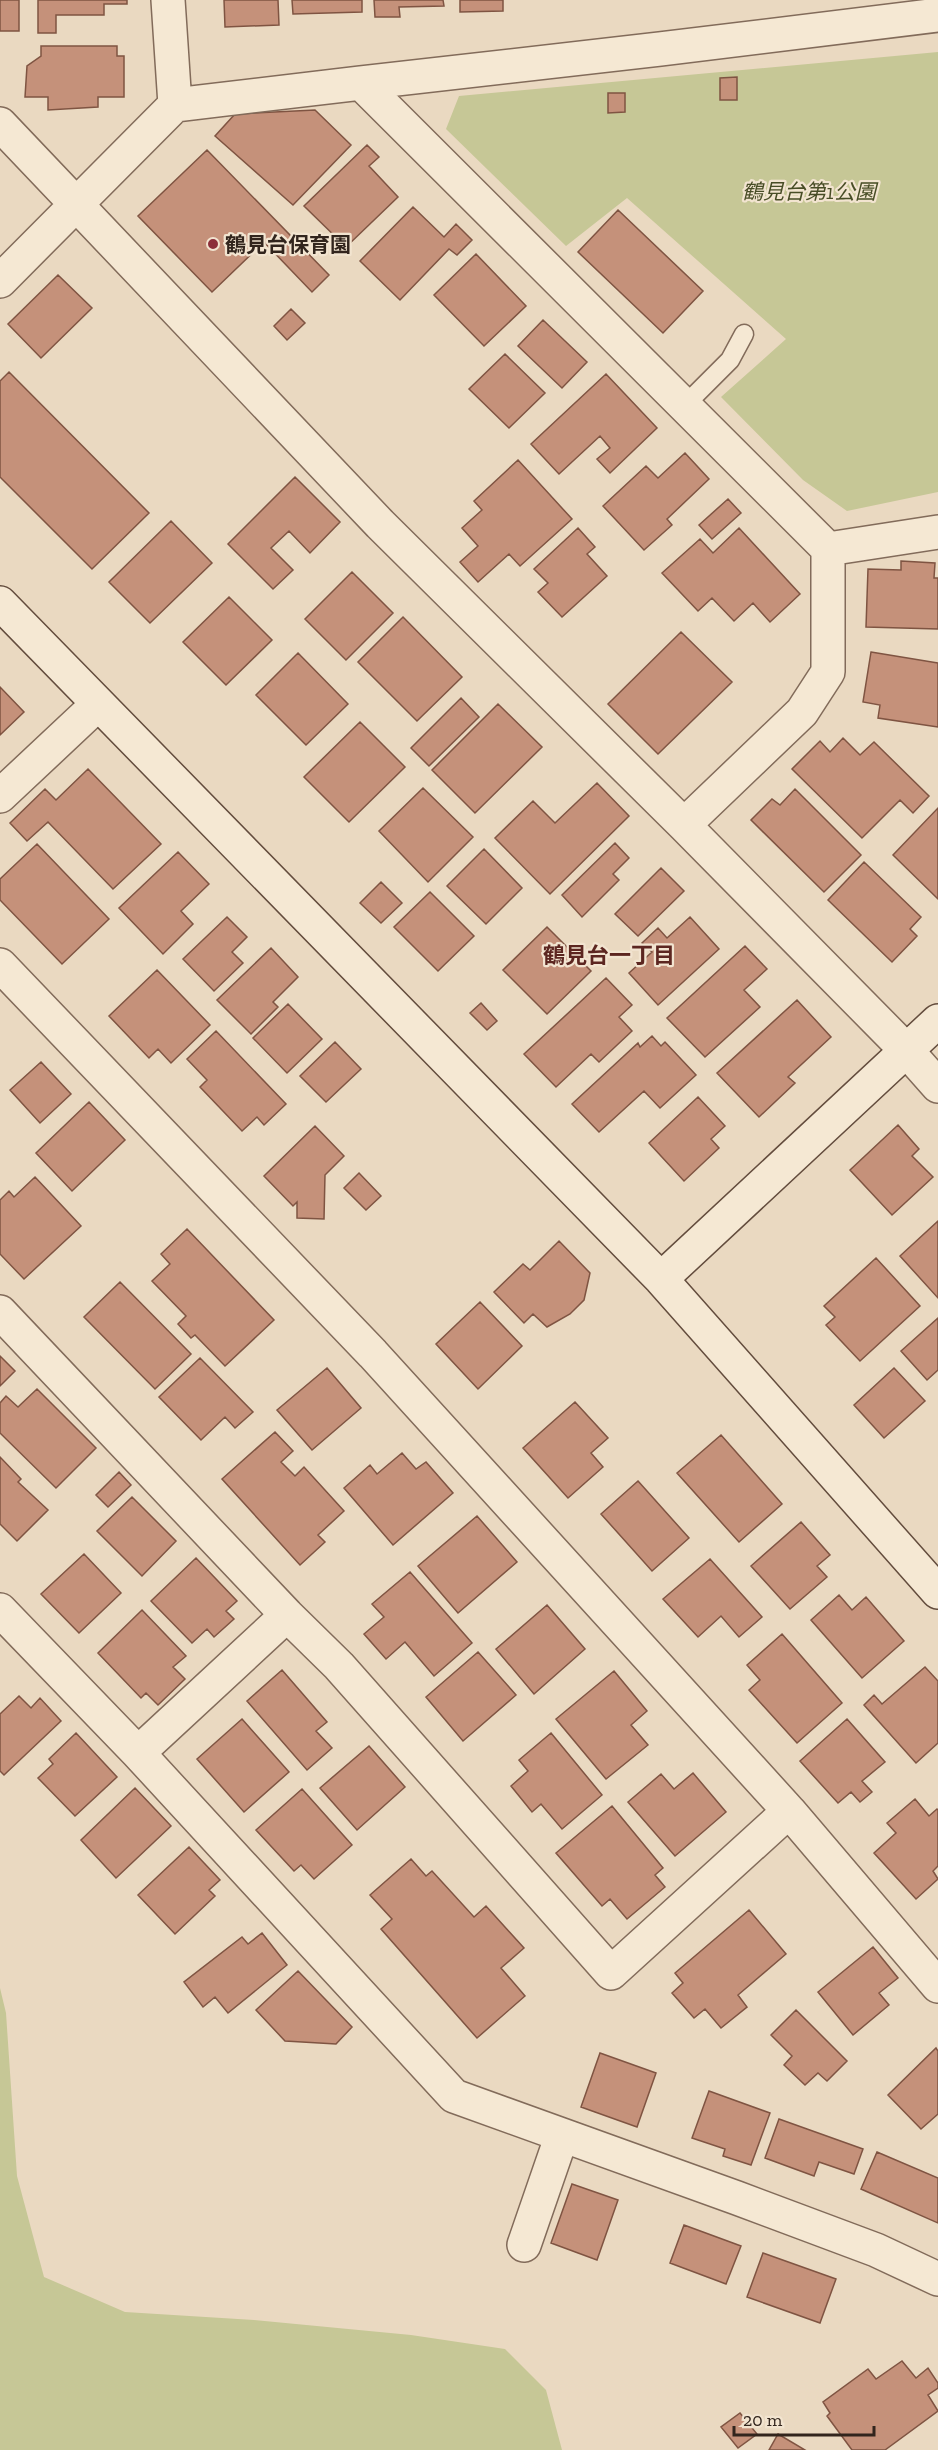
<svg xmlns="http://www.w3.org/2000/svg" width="938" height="2450" viewBox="0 0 938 2450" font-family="'Zilla Slab','Noto Sans JP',serif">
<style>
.green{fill:#c6c796}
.building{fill:#c5917a;stroke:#7f5442;stroke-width:1.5}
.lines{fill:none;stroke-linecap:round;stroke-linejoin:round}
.lane-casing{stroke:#826b5a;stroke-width:21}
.street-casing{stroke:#826b5a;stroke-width:36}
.secondary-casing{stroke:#634c3d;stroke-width:36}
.lane{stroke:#f5e8d3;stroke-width:18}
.street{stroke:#f5e8d3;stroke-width:33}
.secondary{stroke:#f5e8d3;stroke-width:33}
.poi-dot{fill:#8c2f3a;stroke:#f2e4d0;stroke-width:2}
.labels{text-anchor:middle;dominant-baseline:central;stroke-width:4.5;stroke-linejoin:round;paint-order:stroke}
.park-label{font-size:21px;font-style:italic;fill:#484d26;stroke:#f2e4d0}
.poi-label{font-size:21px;font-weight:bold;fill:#32251d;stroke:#f2e4d0;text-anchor:start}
.neighbourhood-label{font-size:22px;font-weight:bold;fill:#5c2620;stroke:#f2e4d0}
</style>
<rect width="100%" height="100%" fill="#ead9c1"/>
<!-- green -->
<path class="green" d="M938 52V492L847 511 803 480 721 397 786 339 627 198 566 246 446 129 459 96Z
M0 1988 6 2013 17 2176 44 2277 125 2312 254 2320 411 2335 505 2349 546 2390 562 2450H0Z"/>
<!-- building -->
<path class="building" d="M0 0H19V31H0Z
M38 0H127V4H104V15H56V33H38Z
M224 0H278L279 25 225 27Z
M292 0H362V12L293 14Z
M374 0H443L444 6 399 7 400 17H375Z
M460 0H503V11L460 12Z
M41 46H117V56H124V97H98V107L48 110V97H25L27 66 41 56Z
M737 77V100H720V78Z
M608 93H625V112L608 113Z
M315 110 351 145 293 205 215 136 235 114Z
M367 145 379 157 369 166 398 197 346 247 304 206Z
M207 150 329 275 312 292 264 242 212 292 138 216Z
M413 207 444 237 456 224 472 240 457 255 449 249 400 300 360 261Z
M618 210 703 291 663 333 578 252Z
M476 254 526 306 484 346 434 295Z
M58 275 92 308 41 358 8 324Z
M291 309 305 323 287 340 274 326Z
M543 320 587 362 562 388 518 346Z
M505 354 545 393 509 428 469 389Z
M9 372 149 513 92 569 0 477V381Z
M606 374 657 428 610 473 597 459 610 448 600 436 559 474 531 444Z
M685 453 709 479 667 519 672 525 644 550 603 506 646 466 658 478Z
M518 460 572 519 520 566 509 554 478 582 460 562 478 546 462 528 482 510 474 501Z
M295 477 340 522 310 553 289 531 271 548 293 570 273 589 228 544Z
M728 499 741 513 712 539 699 525Z
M171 521 212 563 150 623 109 582Z
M578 528 595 547 587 554 607 576 562 617 538 592 548 583 534 569Z
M739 528 800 594 770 622 753 603 734 621 712 598 698 611 662 573 700 539 713 553Z
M901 561 935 563 934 578H938V629L866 627 868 569 901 570Z
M352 572 393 613 346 660 305 619Z
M229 597 272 640 226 685 183 642Z
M403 617 462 677 417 721 358 662Z
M681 632 732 682 658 754 608 704Z
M871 652 938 663V727L878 718 880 705 863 702Z
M298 653 348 704 306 745 256 695Z
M0 687 24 712 0 735Z
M461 698 479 717 429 766 411 748Z
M498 704 542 747 475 813 432 770Z
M360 722 405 767 349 822 304 777Z
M843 738 860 755 874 742 929 796 913 813 900 800 862 838 792 769 820 741 830 752Z
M88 769 161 844 113 889 48 822 27 841 10 823 45 789 56 800Z
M597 783 629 816 550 894 495 838 533 801 555 823Z
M423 788 473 837 428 882 379 831Z
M795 789 861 855 824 892 751 820 772 799 780 805Z
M938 808V899L893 855Z
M615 843 629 858 613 874 619 880 582 917 562 895Z
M37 844 109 919 62 964 0 900V879Z
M484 849 522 888 486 924 447 886Z
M178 852 209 884 181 911 193 924 163 954 119 908Z
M864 862 921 917 910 929 917 936 892 962 828 900Z
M661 868 684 891 638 936 615 914Z
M381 882 402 903 381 923 360 903Z
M430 892 474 936 438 971 394 927Z
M227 917 247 937 232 952 243 963 214 991 183 959Z
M690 917 719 949 658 1005 629 973 652 952 642 943 658 928 667 938Z
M547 927 591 971 547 1014 503 970Z
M745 946 767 969 744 990 760 1007 705 1057 667 1018Z
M271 948 298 977 273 1002 278 1007 251 1034 217 1000Z
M157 970 210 1025 171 1063 158 1049 149 1058 109 1016Z
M606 978 632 1005 619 1017 632 1031 599 1062 591 1054 556 1087 524 1054Z
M797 1000 831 1037 788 1077 795 1083 759 1117 717 1073Z
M481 1003 497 1021 487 1030 470 1013Z
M288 1004 322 1039 287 1073 253 1038Z
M216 1031 286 1104 264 1125 257 1117 242 1131 200 1087 207 1080 187 1059Z
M652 1036 661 1046 665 1042 696 1075 660 1108 644 1091 599 1132 572 1104 638 1043 640 1047Z
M335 1042 361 1069 326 1102 300 1076Z
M41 1062 71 1094 40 1123 10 1090Z
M698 1097 725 1126 711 1139 719 1148 684 1181 649 1143Z
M89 1102 125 1140 72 1191 36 1153Z
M898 1125 919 1149 912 1156 933 1177 892 1215 850 1170Z
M315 1126 344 1156 325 1175 324 1219 297 1218V1202L293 1206 264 1176Z
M359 1173 381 1196 366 1210 344 1188Z
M35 1177 81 1226 24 1279 0 1254V1200L9 1191 14 1197Z
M938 1221V1298L900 1256Z
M187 1229 274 1320 225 1366 195 1335 191 1338 178 1324 186 1316 152 1281 170 1264 161 1254Z
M559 1241 590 1273 584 1300 570 1314 547 1327 533 1314 524 1323 494 1292 523 1264 530 1270Z
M876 1258 920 1306 860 1361 826 1325 835 1317 824 1306Z
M120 1282 191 1354 155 1389 84 1317Z
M480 1302 522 1346 478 1389 436 1344Z
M938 1318V1370L927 1380 901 1351Z
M0 1356 15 1371 0 1386Z
M200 1358 253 1412 235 1428 225 1417 201 1440 159 1397Z
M327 1368 361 1408 312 1450 277 1410Z
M894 1368 925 1401 884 1438 854 1405Z
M37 1389 96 1448 56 1488 0 1433V1403L6 1396 18 1407Z
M575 1402 608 1438 591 1453 603 1467 568 1498 523 1448Z
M275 1432 293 1451 281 1462 295 1476 304 1467 344 1511 318 1535 325 1542 300 1565 222 1479Z
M721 1435 782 1504 739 1542 677 1473Z
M402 1453 416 1469 426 1462 453 1493 393 1545 344 1488 370 1465 377 1474Z
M0 1457 21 1479 18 1482 48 1510 17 1541 0 1524Z
M119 1472 131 1485 108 1507 96 1495Z
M638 1481 689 1538 652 1571 601 1514Z
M132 1497 176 1541 142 1576 97 1531Z
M477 1516 517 1562 458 1613 418 1566Z
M801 1522 830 1555 817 1566 827 1577 790 1609 751 1566Z
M84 1554 121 1593 79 1633 41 1594Z
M196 1558 237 1601 226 1611 234 1619 214 1637 207 1629 192 1643 151 1601Z
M710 1559 762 1617 739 1637 721 1616 698 1637 663 1599Z
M410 1572 472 1643 434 1676 405 1642 386 1659 364 1634 384 1617 372 1604Z
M839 1595 852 1610 866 1597 904 1641 862 1678 811 1620Z
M547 1605 585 1649 534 1694 496 1649Z
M142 1610 186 1656 173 1667 185 1679 158 1705 146 1693 141 1698 98 1653Z
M782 1634 842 1703 797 1743 749 1690 760 1680 747 1665Z
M478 1652 516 1695 463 1741 426 1697Z
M925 1667 938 1681V1743L916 1763 864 1705 874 1695 882 1704Z
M282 1670 327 1722 316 1731 332 1748 307 1770 247 1701Z
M614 1671 647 1711 631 1725 648 1745 606 1779 556 1719Z
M19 1696 31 1708 40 1698 61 1721 4 1775 0 1771V1714Z
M242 1719 289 1772 244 1812 197 1759Z
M847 1719 885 1762 862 1781 872 1792 860 1802 851 1792 838 1803 800 1761Z
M76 1733 117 1777 75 1816 38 1778 53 1764 49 1759Z
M551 1733 602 1795 562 1829 541 1804 532 1812 511 1786 528 1771 519 1760Z
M369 1746 405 1787 357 1830 320 1788Z
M693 1773 726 1812 675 1856 628 1802 661 1774 674 1789Z
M135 1788 171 1826 116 1878 81 1840Z
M302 1789 352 1845 314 1879 301 1865 294 1871 256 1830Z
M915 1799 929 1816 937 1809 938 1810V1866L933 1871 938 1879 916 1899 874 1853 896 1833 887 1823Z
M612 1806 663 1868 655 1875 665 1887 627 1919 610 1899 602 1906 556 1853Z
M189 1847 220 1880 209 1890 215 1896 175 1934 138 1895Z
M411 1859 426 1876 432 1871 474 1917 486 1906 524 1948 501 1968 525 1996 477 2038 381 1929 392 1919 370 1895Z
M749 1910 786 1954 738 1995 747 2007 721 2028 705 2009 694 2018 672 1993 683 1983 675 1973Z
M262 1933 287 1965 228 2013 215 1997 203 2007 184 1982 242 1937 248 1944Z
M873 1947 898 1978 879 1993 889 2005 853 2035 818 1992Z
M298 1971 352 2027 336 2044 285 2041 256 2010Z
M796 2010 847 2061 827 2081 818 2073 805 2085 784 2065 792 2056 771 2035Z
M936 2048 938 2051V2114L921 2129 888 2095Z
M600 2053 656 2073 637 2127 581 2107Z
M709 2091 770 2113 751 2165 723 2156 725 2149 692 2138Z
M779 2119 863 2149 854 2174 819 2162 814 2176 765 2158Z
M877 2152 938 2178V2223L861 2189Z
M572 2184 618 2200 597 2260 551 2243Z
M684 2225 741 2246 726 2284 670 2263Z
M763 2253 836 2279 820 2323 747 2297Z
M902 2361 916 2378 928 2368 938 2383V2388L928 2395 938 2411 885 2450H852L827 2416 830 2413 823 2402 868 2369 876 2379Z
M740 2413 757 2434 738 2448 721 2427Z
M778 2434 805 2450H769Z"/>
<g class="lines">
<!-- lane casing -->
<g class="lane-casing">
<path id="lane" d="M684 406 730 360 744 334"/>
</g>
<!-- street casing -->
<g class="street-casing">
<path id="street" d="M168 0 175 105
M361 83 660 49 938 15
M0 124 380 524 684 825 907 1051 938 1086
M0 281 175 105 361 83 828 549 938 532
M0 796 98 704
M684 825 802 712 828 672V549
M0 965 373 1354 789 1811
M0 1312 287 1615 339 1666 611 1973 789 1811 938 1986
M0 1610 138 1753 454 2096 737 2198 876 2250 938 2279
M138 1753 287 1615
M524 2245 562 2135"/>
</g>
<!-- secondary casing -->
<g class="secondary-casing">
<path id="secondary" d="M0 603 661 1279 938 1592
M661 1279 938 1021"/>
</g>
<!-- lane -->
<use href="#lane" class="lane"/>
<!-- street -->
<use href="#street" class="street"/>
<!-- secondary -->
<use href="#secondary" class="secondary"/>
</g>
<!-- markers -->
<circle class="poi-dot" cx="213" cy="244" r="6"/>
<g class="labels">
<!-- park labels -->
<g class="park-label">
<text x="809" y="191">鶴見台第1公園</text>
</g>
<!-- poi labels -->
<g class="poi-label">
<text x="225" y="244">鶴見台保育園</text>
</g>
<!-- neighbourhood labels -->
<g class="neighbourhood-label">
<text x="609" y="955">鶴見台一丁目</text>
</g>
</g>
<!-- scale -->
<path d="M734 2426v9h140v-9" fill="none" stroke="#32251d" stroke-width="3"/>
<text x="743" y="2426" font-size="18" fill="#32251d" stroke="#f2e4d0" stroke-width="4.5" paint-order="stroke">20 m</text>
</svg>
